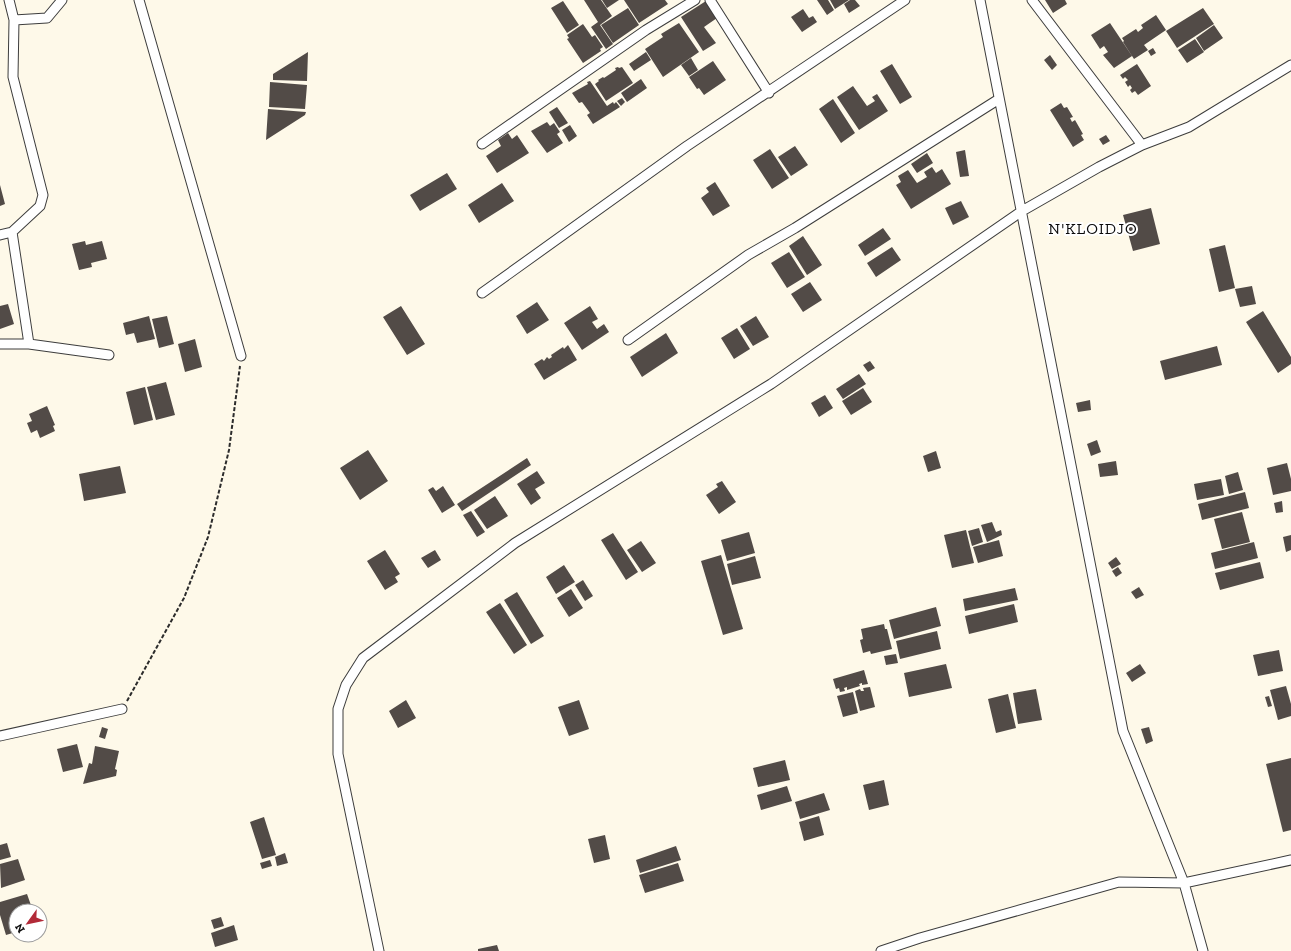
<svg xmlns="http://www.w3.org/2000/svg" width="1291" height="951" viewBox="0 0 1291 951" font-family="'Zilla Slab',serif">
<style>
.building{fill:#524b47}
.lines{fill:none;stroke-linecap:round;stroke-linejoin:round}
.minor-casing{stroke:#3d3d3d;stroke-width:11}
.path{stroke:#2c2c2c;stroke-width:2;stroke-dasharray:4 2;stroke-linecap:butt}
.minor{stroke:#fff;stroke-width:9}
.labels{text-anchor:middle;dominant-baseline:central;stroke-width:4;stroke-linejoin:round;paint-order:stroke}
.neighbourhood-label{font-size:16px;letter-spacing:1px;fill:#0a0a0a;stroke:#fff}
</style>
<rect width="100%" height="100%" fill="#fef9e9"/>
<!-- building -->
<path class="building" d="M584 0H601L612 16 600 25 613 44 606 49 591 27 598 22Z
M602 0H619L607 8Z
M624 0H665L668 4 639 23Z
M817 0H828L834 10 827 15Z
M830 0H849L835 9Z
M850 0H855L860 6 849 13 844 4Z
M1045 0H1065L1067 4 1053 13Z
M563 1 579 25 567 33 551 8Z
M706 1 717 18 704 27 716 43 703 51 681 17Z
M628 8 639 25 613 43 601 25Z
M1203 8 1214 24 1177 48 1166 31Z
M803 9 809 18 813 16 817 22 802 32 791 17Z
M1156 15 1166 30 1144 45 1148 50 1134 59 1123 42 1124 41 1122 38 1136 29 1138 32 1143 28 1141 25Z
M679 23 699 52 663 77 645 49 663 37 661 34Z
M1110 23 1132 56 1114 68 1103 55 1108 52 1104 46 1100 49 1091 35Z
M583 24 592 37 595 35 603 47 600 49 601 51 583 63 567 39 569 38 567 35Z
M1214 25 1223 38 1204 51 1196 38Z
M1195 39 1204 52 1187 63 1178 50Z
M1153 48 1156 53 1151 56 1148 51Z
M308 52 307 81 273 80V74Z
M646 52 651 60 634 71 629 64Z
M1050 55 1057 65 1052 70 1044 60Z
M691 58 698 70 689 76 681 65Z
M713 61 726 80 704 95 699 88 697 89 689 77Z
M892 64 912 97 900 104 880 71Z
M1137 64 1151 86 1138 95 1135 91 1132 93 1130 90 1132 88 1130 85 1128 87 1125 82 1128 80 1125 77 1123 79 1120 75Z
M618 67 619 68 622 67 633 83 606 101 595 84 599 81 598 80 603 77 604 78 616 70 615 68Z
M641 79 647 88 627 102 621 93Z
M590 81 607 106 613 102 614 104 616 102 620 107 593 124 587 115 590 113 582 102 579 103 572 93 588 84 587 82Z
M270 82 307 85 305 109 269 107Z
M853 86 867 106 875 101 872 97 877 94 888 111 859 130 837 97Z
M622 98 625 102 621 106 617 101Z
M833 99 855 133 841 143 819 109Z
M1061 103 1064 108 1067 107 1073 117 1070 118 1072 122 1075 120 1083 134 1081 135 1084 140 1073 147 1050 110Z
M557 107 568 123 559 128 549 112Z
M268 109 306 112 305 115 266 140Z
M547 122 550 126 554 123 560 132 557 134 563 143 547 153 531 131Z
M570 125 577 136 569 142 562 130Z
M508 133 512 139 517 135 529 153 497 173 486 156 501 146 498 140Z
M1106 135 1110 141 1103 145 1099 139Z
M795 146 808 165 791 176 778 157Z
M770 149 789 178 772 189 753 160Z
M965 150 969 176 960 177 956 152Z
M927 153 933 163 917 173 911 164Z
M932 167 936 173 942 169 951 184 911 209 896 185 901 182 898 176 908 170 917 183 927 177 924 172Z
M447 173 457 189 420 211 410 195Z
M715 182 730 206 713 216 701 198 709 192 706 188Z
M502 183 514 201 479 223 468 205Z
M0 185 5 204 0 206Z
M961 201 969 217 953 225 945 208Z
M1151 208 1160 244 1133 251 1123 215Z
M883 228 891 239 865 256 858 245Z
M803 236 822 265 807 275 789 246Z
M85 241 86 245 102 241 107 259 91 263 92 267 79 270 72 244Z
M1225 245 1235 288 1219 292 1209 249Z
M892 247 901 260 876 277 867 263Z
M789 252 805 277 787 288 771 263Z
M810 282 822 300 803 312 791 294Z
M1252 286 1256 304 1240 307 1235 289Z
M537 302 549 320 527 334 516 316Z
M8 304 14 324 0 329V306Z
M401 306 425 344 407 355 383 317Z
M590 306 598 319 592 322 597 329 604 324 609 332 582 350 564 323Z
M1263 311 1291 357V364L1278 373 1246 322Z
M149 316 155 339 137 343 134 333 126 335 123 323Z
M167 316 174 344 159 348 152 319Z
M756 316 769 337 753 346 740 326Z
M737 328 750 349 734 359 721 338Z
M666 333 678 353 642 377 630 357Z
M195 339 202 367 185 372 178 344Z
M568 345 577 360 544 380 534 364 542 359 544 361 547 357 549 359 552 357 551 355 563 347 564 349Z
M1217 346 1222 365 1165 380 1160 361Z
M870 361 875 368 868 372 863 365Z
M859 374 866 384 843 399 836 389Z
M166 382 175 415 156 420 147 387Z
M145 387 153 420 134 425 126 392Z
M863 388 872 402 851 415 842 401Z
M825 395 833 408 819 417 811 403Z
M1090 400 1091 410 1078 412 1076 403Z
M47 406 55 425 53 426 55 431 40 438 37 430 31 433 27 423 32 421 29 414Z
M1097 440 1101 452 1091 456 1087 444Z
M368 450 388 481 360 500 340 468Z
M936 451 941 468 928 472 923 456Z
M527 458 531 465 462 511 457 504Z
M1116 461 1118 475 1100 477 1098 464Z
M1287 463 1291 479V491L1273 495 1267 468Z
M120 466 126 493 84 501 79 474Z
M537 471 545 483 535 489 541 498 531 505 517 484Z
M1238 472 1243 490 1229 494 1225 476Z
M1221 479 1224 495 1197 500 1194 484Z
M722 481 736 502 719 514 706 495 718 487 716 484Z
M443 486 455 505 442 513 428 490 433 487 436 491Z
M1245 492 1249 508 1202 520 1198 504Z
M495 496 508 516 487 529 474 510Z
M1282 501 1283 512 1276 513 1274 503Z
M471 511 485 532 477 537 463 515Z
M1242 512 1250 542 1222 549 1214 519Z
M992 522 996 532 1001 530 1002 535 987 542 981 525Z
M979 528 983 542 972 546 968 531Z
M966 530 974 563 952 568 944 535Z
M749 532 755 553 727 561 721 540Z
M613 533 638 572 626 580 601 540Z
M1291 535V550L1286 552 1283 537Z
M999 540 1003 556 978 563 973 547Z
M641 541 656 563 642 572 627 550Z
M1254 542 1258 558 1215 569 1211 553Z
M385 550 400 574 395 577 398 582 385 590 367 561Z
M435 550 441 560 428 568 421 558Z
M721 555 743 629 723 635 701 561Z
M755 556 761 578 732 585 727 564Z
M1116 557 1121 564 1112 569 1108 563Z
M1260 562 1264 578 1220 590 1215 573Z
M564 565 575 582 556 594 546 577Z
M1118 567 1122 573 1116 577 1112 571Z
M583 580 593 596 585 601 575 585Z
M1139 587 1144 595 1136 599 1131 592Z
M1015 588 1018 600 965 611 963 599Z
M571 589 583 608 569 617 557 598Z
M517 592 544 636 531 644 504 600Z
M500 603 527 645 514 654 486 612Z
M1014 604 1018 622 969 634 965 616Z
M936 607 941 626 894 639 889 620Z
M884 624 885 629H887L892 649 871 654 870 651 863 653 860 640 863 639 861 629Z
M937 631 941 649 900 659 896 641Z
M1279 650 1283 671 1258 676 1253 655Z
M896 654 898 663 886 665 884 656Z
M946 664 952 688 909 697 904 673Z
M1140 664 1146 673 1132 682 1126 673Z
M864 670 868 684 862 685V683L859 684 860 686 847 690V687L844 688 845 691 840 692 839 688 836 689 833 679Z
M1286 686 1291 704V716L1278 720 1270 690Z
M870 687 875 707 860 711 855 691 860 689 861 691H864L863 688Z
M1036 689 1042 720 1018 724 1013 693Z
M853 692 858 713 843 717 837 696Z
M1008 694 1016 728 996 733 988 699Z
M1269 696 1272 706 1268 707 1265 697Z
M406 700 416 718 398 728 389 711Z
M579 700 589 729 569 736 558 707Z
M102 727 108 729 105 739 99 737Z
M1149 727 1153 741 1146 744 1141 729Z
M77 744 83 767 63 772 57 749Z
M95 746 119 751 115 769 117 770 116 776 83 784 89 763 92 764Z
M1291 758V830L1283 832 1266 764Z
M785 760 790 780 758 787 753 768Z
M884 780 889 805 869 810 863 785Z
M787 786 792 801 761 810 757 795Z
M824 793 830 810 800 819 795 802Z
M819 816 824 835 804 841 799 822Z
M264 817 276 855 262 859 250 822Z
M605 835 610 859 594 863 588 839Z
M7 843 11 857 0 860V845Z
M676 846 681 860 640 873 636 860Z
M285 853 288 863 277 866 275 857Z
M18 859 25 880 1 888 0 864Z
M270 860 272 866 262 869 260 863Z
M678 863 684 881 645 893 639 875Z
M27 894 33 911H16V932L6 935 0 915V902Z
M221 917 224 926 214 929 211 920Z
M234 925 238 940 215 947 211 933Z
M497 945 499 951H478V949Z"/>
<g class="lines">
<!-- minor casing -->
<g class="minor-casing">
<path id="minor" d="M139 0 241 356
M710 0 769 93
M980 0 1123 731 1184 883 1203 951
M1032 0 1142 145
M14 20 47 18 62 0
M482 144 646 30 695 0
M12 232 29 344
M0 235 12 232 40 206 43 195 13 77 14 20 9 0
M482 293 687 146 905 0
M628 340 748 255 795 228 999 99
M0 344H29L109 355
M0 736 122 709
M379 951 338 754V709L346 685 363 658 515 543 771 384 1022 211 1099 167 1142 145 1189 127 1291 65
M881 951 920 938 1119 882 1184 883 1291 860"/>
</g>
<!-- path -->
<path class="path" d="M127 701 184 598 208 537 229 450 240 366"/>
<!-- minor -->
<use href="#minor" class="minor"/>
</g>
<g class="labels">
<!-- neighbourhood labels -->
<g class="neighbourhood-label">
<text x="1093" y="228">N'KLOIDJO</text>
</g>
</g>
<!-- north arrow -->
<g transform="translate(28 923) rotate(237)"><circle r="19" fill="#ffffff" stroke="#9d9d9d"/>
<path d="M0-3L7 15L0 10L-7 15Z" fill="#b22a38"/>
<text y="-6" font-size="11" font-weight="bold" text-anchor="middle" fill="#0a0a0a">N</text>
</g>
</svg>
